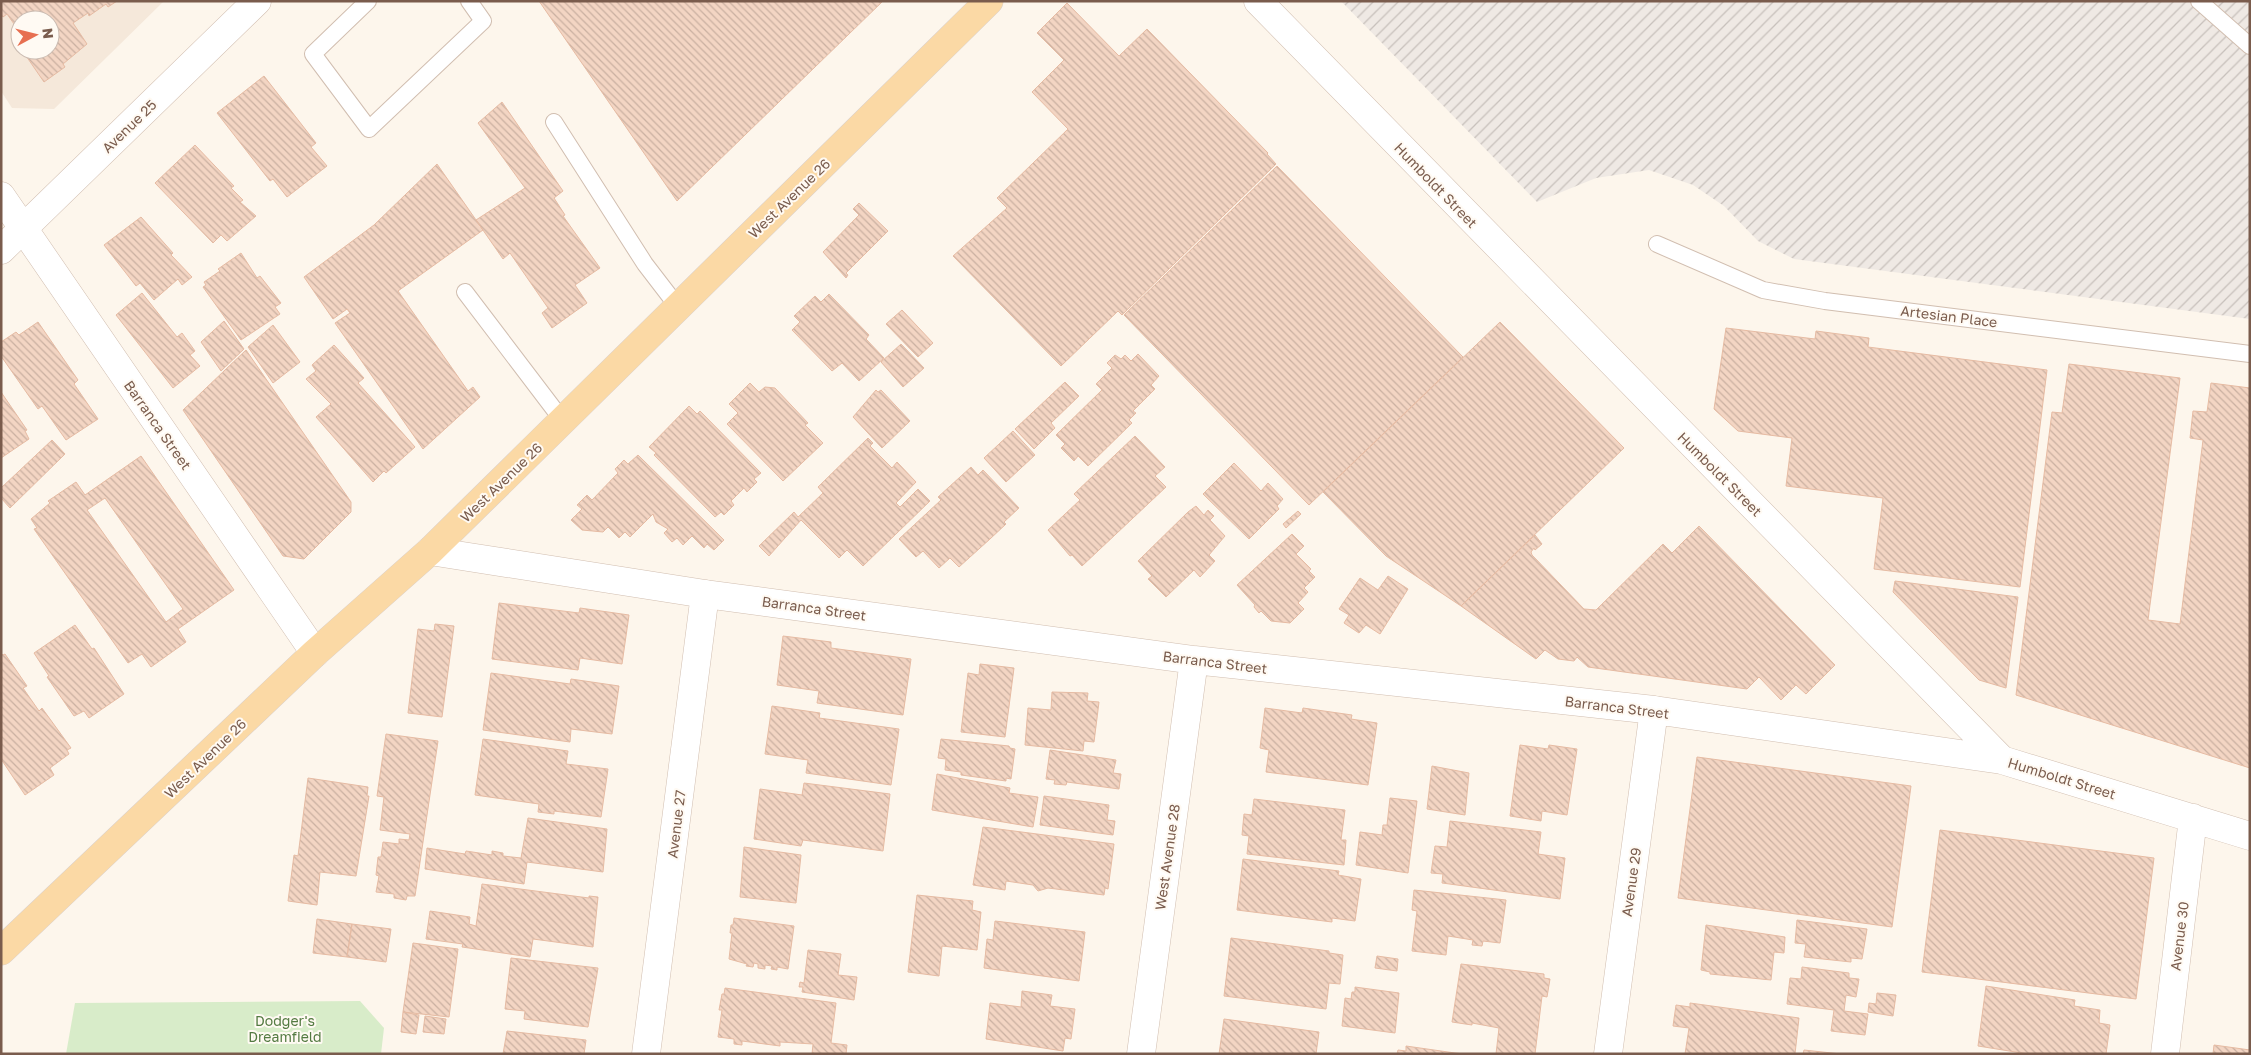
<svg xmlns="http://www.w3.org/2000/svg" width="2251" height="1055" viewBox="0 0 2251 1055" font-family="'Golos Text',sans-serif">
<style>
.residential{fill:#f5e8da;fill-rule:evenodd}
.industrial{fill:url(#industrial-furrows)}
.green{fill:#d8ecc9}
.building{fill:url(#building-back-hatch);stroke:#e6bba3;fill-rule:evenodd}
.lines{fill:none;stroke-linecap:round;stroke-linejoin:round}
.service-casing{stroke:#d1beb0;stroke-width:18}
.minor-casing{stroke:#d1beb0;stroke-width:29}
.primary-casing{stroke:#dad1cd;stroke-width:29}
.service{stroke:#fff;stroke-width:16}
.minor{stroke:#fff;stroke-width:28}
.primary{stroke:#fbd9a5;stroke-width:28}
.labels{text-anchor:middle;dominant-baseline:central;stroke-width:4;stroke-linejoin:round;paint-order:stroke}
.street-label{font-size:14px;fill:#7a5c4d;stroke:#fffaf3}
.park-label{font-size:14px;fill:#537a41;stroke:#fffaf3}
</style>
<defs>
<pattern id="industrial-furrows" width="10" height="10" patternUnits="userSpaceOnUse" patternTransform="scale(1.25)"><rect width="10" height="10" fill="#efe9e4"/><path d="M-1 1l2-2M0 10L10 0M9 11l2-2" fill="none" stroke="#c7c0bb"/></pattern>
<pattern id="building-back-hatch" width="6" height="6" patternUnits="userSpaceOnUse" patternTransform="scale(1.25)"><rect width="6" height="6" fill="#f3d5c3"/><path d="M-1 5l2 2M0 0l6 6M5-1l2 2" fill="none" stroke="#cab0a1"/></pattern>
</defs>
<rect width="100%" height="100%" fill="#fdf6ec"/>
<!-- residential -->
<path class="residential" d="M1 1H164L54 109 12 108 1 91ZM20 20H50V50H20Z"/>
<!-- industrial -->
<path class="industrial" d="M1341 1H2250V319L1794 259 1758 241 1724 206 1693 185 1649 170 1596 178 1537 202Z"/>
<!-- green -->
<path class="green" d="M360 1001 384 1028 381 1054H66L75 1003Z"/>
<!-- building -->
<path class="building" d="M1 1H117L108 7 106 4 89 16 88 13 73 23 87 44 63 64 65 67 44 82 22 50H50V20H20V47L12 36 19 31 7 14 3 17 1 14Z
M539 1H883L677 201Z
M1067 3 1119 56 1147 29 1268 153 1267 154 1276 164 1122 315 1118 311 1061 366 953 256 1007 208 997 198 1068 129 1032 92 1064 60 1037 33Z
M264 76 316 143 311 147 327 166 287 197 273 179 270 181 217 113Z
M502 102 563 191 554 198 565 215 563 216 600 268 575 285 587 303 552 328 542 313 548 308 510 253 503 259 476 220 525 188 478 123Z
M195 145 234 186 231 188 243 200 240 202 256 216 227 241 221 235 213 243 155 183Z
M437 164 483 230 398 291 468 391 473 387 480 397 423 449 335 323 350 313 347 309 333 319 304 277 374 225Z
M1277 166 1463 357 1309 505 1124 315Z
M859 203 888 231 846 273 848 275 846 278 823 252 859 215 853 209Z
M141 217 173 253 171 255 192 277 182 285 178 279 154 300 140 283 136 286 104 245Z
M241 253 257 278 260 276 281 303 275 307 280 314 241 340 203 287 206 285 204 282 220 271 218 269Z
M142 293 177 337 182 333 195 351 190 355 200 366 173 388 116 315Z
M829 294 869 335 866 339 884 358 859 381 842 363 832 371 792 330 800 322 794 316 815 296 821 302Z
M902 310 933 343 918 357 886 324Z
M224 321 244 349 221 371 201 342Z
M38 322 78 380 74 384 98 419 66 440 42 406 38 409 1 356V342L16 332 19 335Z
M1500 322 1624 448 1461 606 1386 556 1323 492Z
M273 325 300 362 273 383 248 347Z
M1726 328 1815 339 1816 331 1869 338 1868 347 2047 370 2020 587 1874 569 1883 498 1786 486 1792 438 1738 431 1714 409Z
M901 344 924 368 903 387 881 362Z
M334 345 364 378 358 383 415 447 386 473 384 471 373 482 316 417 331 404 306 379 316 371 312 365Z
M246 350 351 502V512L304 559 283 556 183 410Z
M1138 354 1159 376 1151 385 1155 389 1133 411 1136 413 1129 420 1132 423 1088 466 1078 456 1074 461 1061 448 1065 444 1056 435 1102 390 1096 384 1112 368 1107 363 1115 355 1121 359 1125 355 1131 361Z
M2069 364 2180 378 2148 620 2180 624 2203 440 2190 438 2193 411 2207 412 2211 383 2250 388V768L2016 695 2052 412 2062 413Z
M1065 382 1079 396 1051 423 1055 428 1034 449 1015 429Z
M750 383 759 392 765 387 775 388 808 423 805 425 823 443 783 481 727 424 738 413 729 404Z
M876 390 878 392 881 390 910 421 882 448 853 417Z
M1 392 27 430 25 431 29 439 1 458Z
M689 406 697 414 700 411 761 473 754 479 757 482 747 492 744 488 731 501 734 505 724 515 721 512 715 517 654 455 656 453 649 447Z
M1013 431 1035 455 1006 482 984 458Z
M1135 436 1165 467 1155 476 1166 487 1082 566 1072 555 1070 556 1048 530 1080 500 1074 494Z
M868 438 873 443 870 446 892 468 897 462 916 482 896 503 900 507 918 489 930 501 863 566 847 550 839 558 801 520 769 556 759 546 794 512 798 517 823 493 818 487Z
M52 440 65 454 10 508 1 498V488Z
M638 455 724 540 714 550 707 544 704 548 692 536 683 545 677 538 672 542 664 533 668 529 656 522 653 514 630 537 625 532 619 538 608 527 603 532 582 530 571 520 582 509 577 505 587 495 592 500 618 473 615 469 624 460 628 464Z
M141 456 234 590 178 629 186 642 151 667 142 654 128 663 34 529 37 528 31 519 50 503 48 501 76 482 85 495ZM105 498 183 609 166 622 87 510Z
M1234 463 1261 491 1268 483 1283 499 1277 506 1279 509 1249 539 1203 494Z
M971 467 978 475 983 470 1019 508 1004 522 1006 524 990 539 959 567 950 558 939 568 923 551 916 557 899 539 941 500 938 497Z
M1196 506 1204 515 1208 510 1214 516 1210 520 1225 536 1209 555 1215 561 1200 577 1194 570 1166 597 1148 579 1152 576 1138 561 1188 512Z
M1298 511 1301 514 1286 528 1283 524Z
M1699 526 1835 665 1806 694 1796 685 1781 700 1759 677 1747 689 1588 667 1577 657 1574 661 1558 659 1545 650 1536 659 1461 606 1535 535 1542 544 1535 550 1534 548 1531 552 1532 555 1584 609 1596 610 1663 544 1672 553Z
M1292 534 1304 546 1296 554 1311 569 1309 571 1315 577 1304 588 1308 592 1298 603 1304 609 1290 623 1271 621 1261 611 1259 613 1254 607 1255 605 1237 585Z
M1388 576 1408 589 1380 634 1366 625 1359 633 1344 623 1349 615 1339 609 1360 578 1378 590Z
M1895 581 2018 597 2006 688 1979 680 1893 592Z
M499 603 579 613 580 608 629 615 622 664 580 658 578 670 492 659Z
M435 624 454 626 442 717 408 713 418 629 434 631Z
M75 625 92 649 94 648 124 694 89 718 84 711 74 716 47 677 49 676 34 653Z
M783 636 831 642V648L911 659 903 715 817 703 819 691 777 685Z
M1 653 3 655 5 654 27 686 23 688 39 711 42 708 71 748 67 750 69 754 50 768 54 775 25 795 1 759Z
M980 664 1014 668 1005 737 961 732 968 673 979 675Z
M491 673 570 684 571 679 619 686 612 734 571 729 570 742 483 730Z
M1052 692 1088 693 1087 701 1099 702 1094 742 1084 741 1083 751 1025 745 1028 708 1051 710Z
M772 706 820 713 819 718 899 729 891 785 806 773 808 760 765 754Z
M1265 708 1302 713 1303 708 1352 715 1351 719 1377 723 1368 785 1266 772 1269 750 1260 748Z
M386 734 438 741 415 896H407L406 900 394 898V894L376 892 379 876 376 875 378 857H381L383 842 399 844V839L409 840 410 834 380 830 384 797 377 796Z
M483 739 568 751 566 764 608 769 601 817 554 811V814L538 812 539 804 475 795Z
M941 739 1009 746 1010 748 1015 749 1011 779 1006 778V781L961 775V772L945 770 946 759 938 758Z
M1520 745 1548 749 1549 745 1577 749 1567 815 1542 811 1541 821 1510 816Z
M1050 750 1116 760 1113 773 1121 774 1119 789 1067 782 1066 785 1054 784 1055 780 1046 779Z
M1697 757 1911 786 1892 927 1678 898Z
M1432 766 1469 773 1465 815 1427 809Z
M937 774 1010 788 1009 793 1038 797 1033 827 932 810Z
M308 778 368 787 367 796H369L356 876 320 872 317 905 288 901 294 855 298 856Z
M804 783 890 794 883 851 803 840 801 846 754 839 760 789 802 795Z
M1044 796 1109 805 1107 820 1115 821 1113 835 1040 825Z
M1390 798 1417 801 1408 873 1356 865 1360 832 1382 835 1383 825H1387Z
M1254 799 1345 810 1341 840H1346L1344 865 1247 854 1249 836 1242 835 1244 814 1252 815Z
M528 818 607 829 603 872 527 862 524 884 425 869 427 848 465 854 466 851 492 855V851L503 853V856L521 858Z
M1450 821 1541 832 1538 854 1565 858 1560 899 1442 883 1443 874 1431 873 1435 846 1447 847Z
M983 827 1114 844 1108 889 1105 888 1104 895 1048 888 1038 891 1033 885 1006 881 1005 890 973 885Z
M1940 830 2154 858 2136 999 1922 972Z
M744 847 801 855 796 903 740 897Z
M1243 859 1339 871 1338 875 1361 879 1355 921 1332 918V922L1237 910Z
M482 884 589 898V896L598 897 593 947 533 939 530 957 462 947 463 944 426 939 430 911 470 917 469 924 476 926Z
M1414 890 1506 900 1500 943 1483 941 1482 946 1472 945 1473 940 1448 936 1446 955 1412 951 1417 911 1412 910Z
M917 895 973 901 972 910 981 912 977 950 942 946 939 976 908 972Z
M734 918 794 926 788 969 777 967V970L771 969 772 966 765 965V969L758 968V964L754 963 753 967 746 966 747 964 729 959 732 933H730L731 925H733Z
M317 919 352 924 347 957 313 953Z
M1797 920 1867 929 1862 959 1851 958V962L1804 957 1806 944 1795 943Z
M995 921 1085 932 1079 981 984 968 987 939 993 940Z
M352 924 391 929 386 962 347 957Z
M1706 925 1785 937 1784 953 1774 952 1771 980 1710 974V972L1701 970Z
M1231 938 1329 951V953L1343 955 1340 984 1329 983 1326 1009 1224 996Z
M413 943 458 949 449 1017 403 1012Z
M808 950 841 954 838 975 857 977 854 1000 802 992 803 987H799L800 982 804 983Z
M1377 956 1398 959 1397 971 1375 968Z
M511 958 598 968 588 1027 524 1019 525 1011 505 1009Z
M1461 964 1544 974V978L1550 979 1547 997 1542 996 1535 1054H1496L1499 1028 1472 1023V1025L1452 1022Z
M1802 967 1849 973V978L1859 979 1856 997 1846 995 1844 1011 1868 1014 1865 1035 1831 1031 1834 1010 1787 1004 1790 978 1801 979Z
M1986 986 2075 1000 2074 1006 2100 1010 2099 1023 2110 1025 2106 1054H2028L1978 1046Z
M1355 987 1399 993 1395 1033 1342 1026 1345 998 1351 999 1352 992H1355Z
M725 988 836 1003 831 1043 847 1045 846 1054H812L813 1044 780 1042V1046L742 1041V1045L734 1044V1039L718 1037 722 1010H719L722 994H724Z
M1022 991 1052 995 1050 1006 1075 1009 1071 1039 1065 1038 1063 1051 986 1039 990 1003 1021 1007Z
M1877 993 1896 995 1893 1016 1868 1012 1869 1003 1876 1004Z
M1690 1003 1799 1018 1795 1054H1685L1689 1028 1673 1026 1676 1005 1690 1007Z
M403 1012 419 1015 416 1034 401 1032Z
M425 1016 446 1019 444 1034 423 1032Z
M1224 1019 1319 1032 1316 1054H1219Z
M507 1031 586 1040 584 1054H503Z
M2214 1045 2250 1050V1054H2213Z
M1406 1046 1455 1053 1465 1054H1397L1398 1050 1406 1051Z
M1804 1050 1841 1054H1803Z"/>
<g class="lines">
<!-- service casing -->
<g class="service-casing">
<path id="service" d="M368 1 313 54 369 129 483 21 469 1
M2199 1 2250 46
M554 122 645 264 678 307
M1657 244 1763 290 1825 301 2250 354
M465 292 563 421"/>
</g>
<!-- minor casing -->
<g class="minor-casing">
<path id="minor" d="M1258 1 2002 760
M1 196 315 653
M1 250 257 1
M430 551 705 594 1194 660 1654 710 2002 760 2250 836
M646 1054 705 594
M1141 1054 1194 660
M1608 1054 1654 710
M2165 1054 2193 818"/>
</g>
<!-- primary casing -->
<g class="primary-casing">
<path id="primary" d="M1 951 315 653 430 551 989 1"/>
</g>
<!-- service -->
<use href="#service" class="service"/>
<!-- minor -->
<use href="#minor" class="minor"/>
<!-- primary -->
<use href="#primary" class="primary"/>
</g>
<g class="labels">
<!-- street labels -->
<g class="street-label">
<text transform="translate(129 126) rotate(-44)">Avenue 25</text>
<text transform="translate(1436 185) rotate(46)">Humboldt Street</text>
<text transform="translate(789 198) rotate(-44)">West Avenue 26</text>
<text transform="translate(1949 316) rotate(7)">Artesian Place</text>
<text transform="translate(158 425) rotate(55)">Barranca Street</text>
<text transform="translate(1720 474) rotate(45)">Humboldt Street</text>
<text transform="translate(501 482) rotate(-44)">West Avenue 26</text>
<text transform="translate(814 608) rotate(8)">Barranca Street</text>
<text transform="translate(1215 662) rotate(7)">Barranca Street</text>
<text transform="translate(1617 707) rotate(7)">Barranca Street</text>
<text transform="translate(205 758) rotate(-44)">West Avenue 26</text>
<text transform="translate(2062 778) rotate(17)">Humboldt Street</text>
<text transform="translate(676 824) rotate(-83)">Avenue 27</text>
<text transform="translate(1167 857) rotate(-82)">West Avenue 28</text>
<text transform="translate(1631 882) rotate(-82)">Avenue 29</text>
<text transform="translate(2179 936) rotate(-83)">Avenue 30</text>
</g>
<!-- park labels -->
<g class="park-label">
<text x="285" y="1020">Dodger's<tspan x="285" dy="16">Dreamfield</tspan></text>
</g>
</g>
<!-- border -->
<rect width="2251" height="1055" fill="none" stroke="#7a5c4d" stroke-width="5"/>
<!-- north arrow -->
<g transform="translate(35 35) rotate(83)"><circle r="24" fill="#fffaf3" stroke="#cabbb1"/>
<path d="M0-4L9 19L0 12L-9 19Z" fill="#e76f51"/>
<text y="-8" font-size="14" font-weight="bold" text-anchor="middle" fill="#7a5c4d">N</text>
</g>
</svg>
